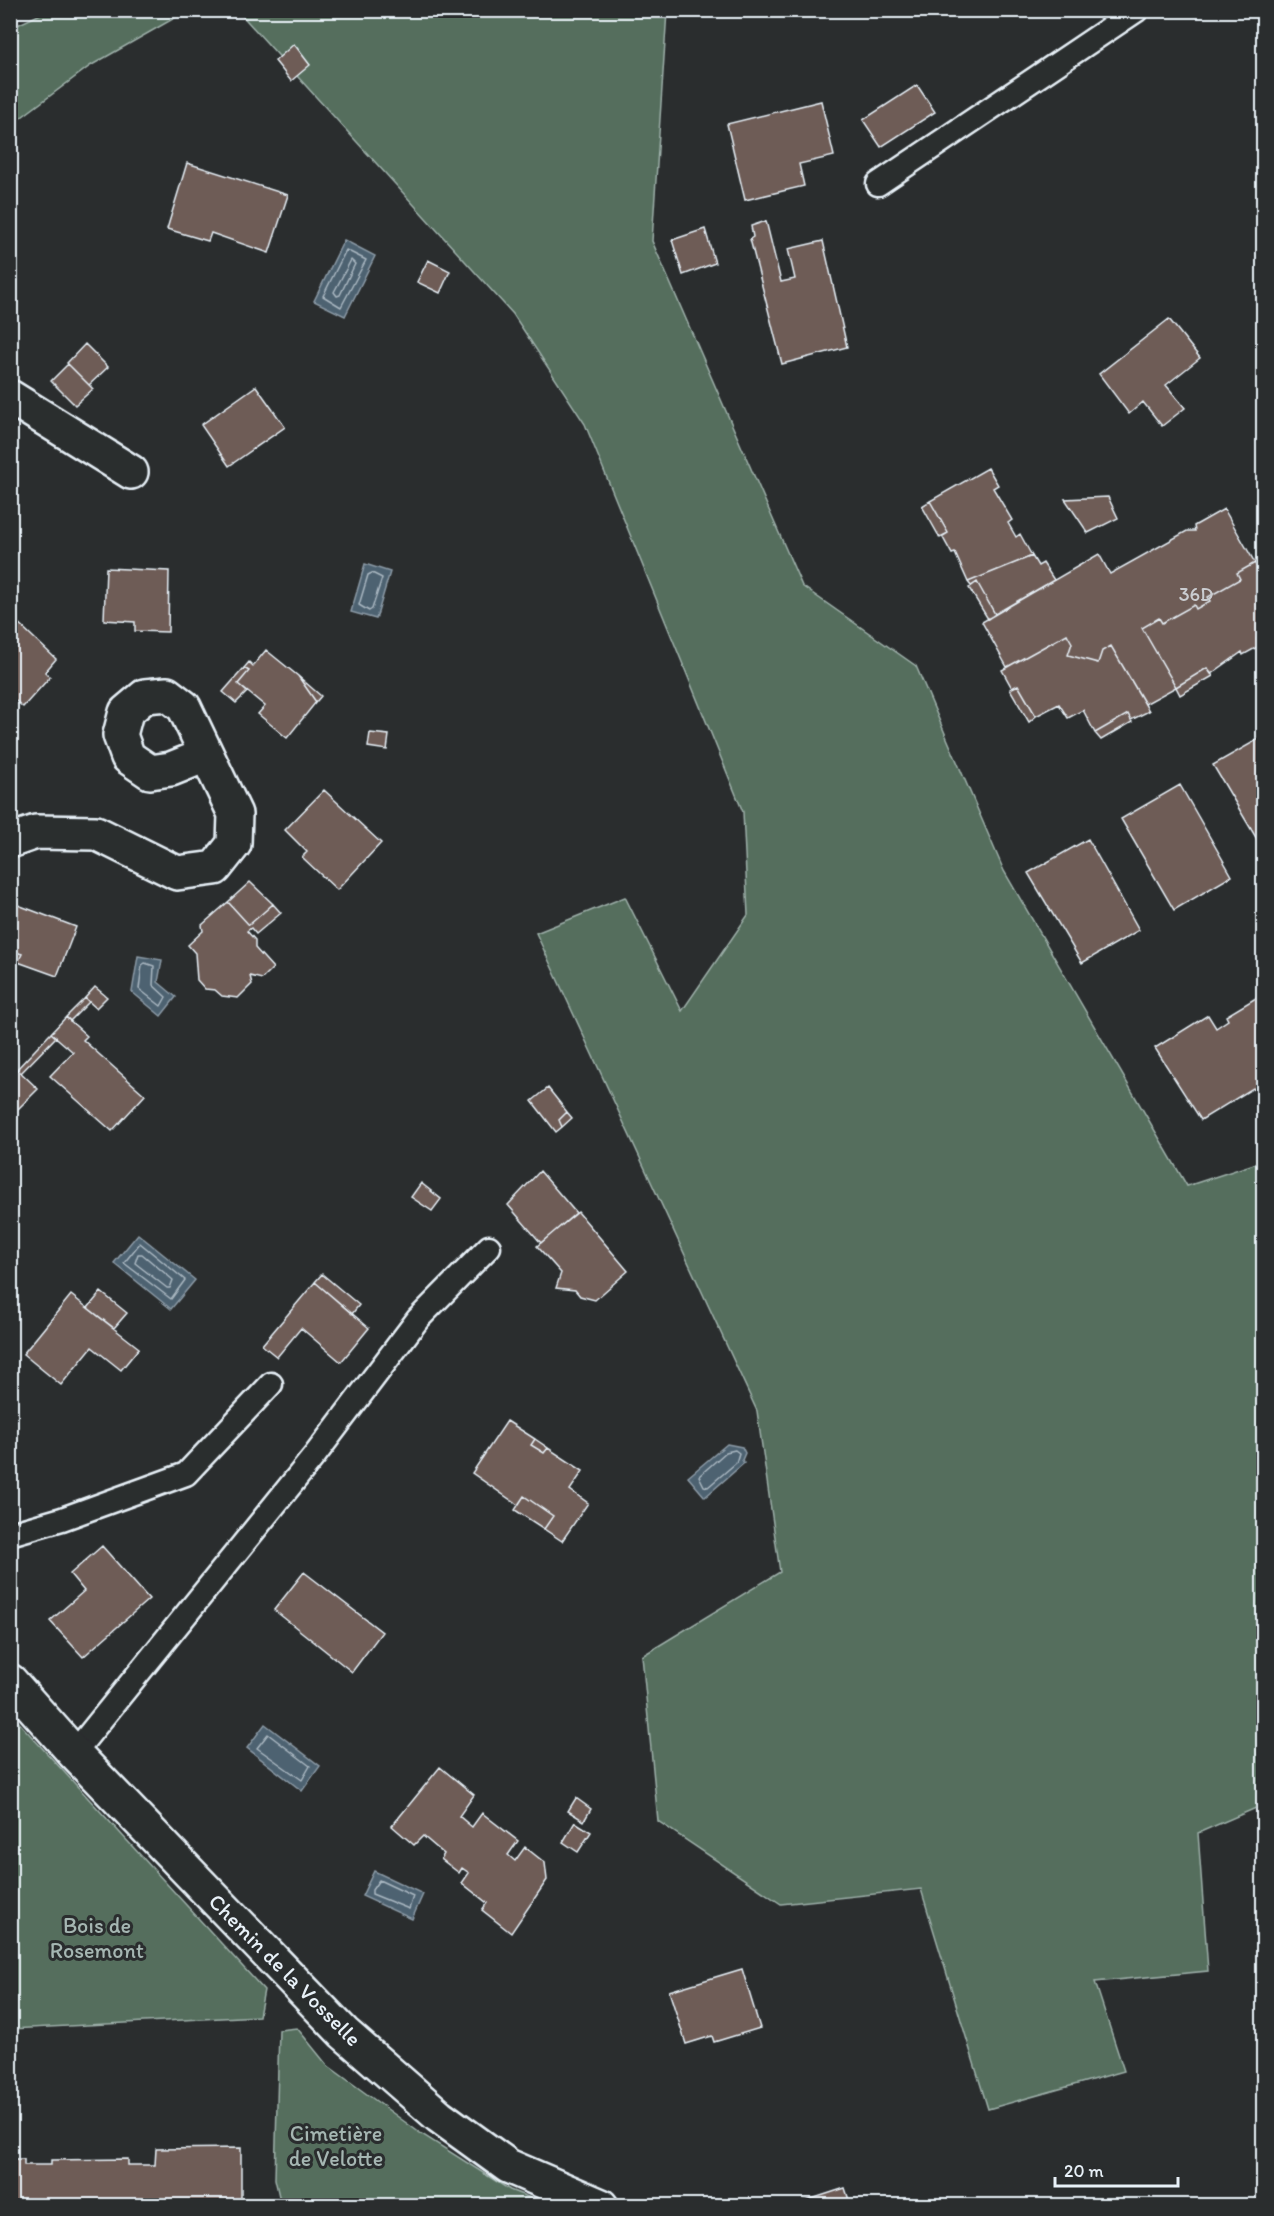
<svg xmlns="http://www.w3.org/2000/svg" width="1274" height="2216" viewBox="0 0 1274 2216" font-family="Itim,sans-serif">
<style>
.green{fill:#546e5d;stroke:#9eb0aa;stroke-width:1.5}
.water{fill:#4e6271;stroke:#8c9ba7;stroke-width:1.5}
.lines{fill:none;stroke-linecap:round;stroke-linejoin:round}
.shore{stroke:#aab8c2;stroke-width:1.5}
.building{fill:#6e5c57;stroke:#e8f1f8;stroke-width:1.5}
.lane-casing{stroke:#e8f1f8;stroke-width:27}
.street-casing{stroke:#e8f1f8;stroke-width:38}
.lane{stroke:#2a2d2e;stroke-width:22}
.street{stroke:#2a2d2e;stroke-width:33}
.labels{text-anchor:middle;dominant-baseline:central;stroke-width:6;stroke-linejoin:round;paint-order:stroke}
.number-label{font-size:20px;fill:#caccd0}
.park-label{font-size:22px;fill:#a5b6b2;stroke:#2a2d2e}
.street-label{font-size:22px;fill:#e8f1f8;stroke:#2a2d2e}
</style>
<rect width="100%" height="100%" fill="#2a2d2e"/>
<filter id="ink" filterUnits="userSpaceOnUse"><feTurbulence type="fractalNoise" baseFrequency=".0167" numOctaves="2"/><feDisplacementMap in="SourceGraphic" scale="12" xChannelSelector="R" yChannelSelector="G"/><feConvolveMatrix kernelMatrix="1 2 1 2 8 2 1 2 1" color-interpolation-filters="sRGB"/></filter>
<g filter="url(#ink)">
<!-- green -->
<path class="green" d="M47 11V10L187 11 90 66 11 125V28Z
M238 11H667L652 241 802 586 916 666 1004 871 1187 1186 1263 1161V1805L1198 1833 1208 1971 1095 1982 1124 2071 988 2109 921 1889 781 1904 658 1821 642 1656 780 1572 757 1411 536 933 625 897 682 1011 748 915 743 812 585 424 513 314Z
M11 1714 264 1990 259 2016 11 2029Z
M297 2028 327 2065 420 2133 510 2190 548 2205H281L275 2179 279 2030Z"/>
<!-- water -->
<path class="water" d="M344 240 375 256 345 316 314 301Z
M365 564 390 572 376 619 351 612Z
M138 956 162 960 158 982 176 997 161 1016 132 992Z
M138 1234 195 1280 171 1309 114 1263Z
M727 1444 742 1447 745 1453 742 1460 744 1463 705 1497 688 1477Z
M265 1724 320 1766 302 1791 247 1748Z
M374 1871 423 1894 412 1919 362 1896Z"/>
<g class="lines">
<!-- shore -->
<path class="shore" d="M346 250 366 260 341 307 323 296Z
M351 260 355 264 340 295 337 296 334 292Z
M372 573 382 578 372 609 369 611 359 605 368 575Z
M145 963 154 966 153 985 166 997 161 1006 139 989 142 965Z
M140 1243 185 1280 171 1299 124 1263Z
M138 1254H142L173 1280 170 1288H167L135 1263Z
M735 1450 739 1453 736 1463 708 1487 704 1486 699 1476 726 1452Z
M268 1734 310 1766 302 1780 257 1748Z
M379 1880 413 1896 409 1909 372 1894V1890Z"/>
</g>
<!-- building -->
<path class="building" d="M294 44 310 65 291 81 275 61Z
M917 85 935 112 881 147 863 120Z
M821 101 834 156 799 164 804 186 745 200 727 124Z
M187 163 288 195 269 253 211 233 208 241 167 229Z
M766 221 781 282 795 279 788 249 823 241 847 347 782 364 750 239 753 237 751 226Z
M705 229 715 263 683 275 672 240Z
M428 260 450 271 440 293 417 282Z
M1169 319 1200 358 1166 385 1185 408 1162 426 1143 402 1129 414 1099 374Z
M85 344 108 367 89 385 67 363Z
M68 364 93 389 75 405 51 381Z
M256 386 285 427 229 466 201 425Z
M988 468 998 485 993 488 1012 520 1008 523 1016 537 1020 534 1032 556 968 582 955 553 952 554 942 536 948 533 930 501Z
M1108 497 1118 518 1088 533 1065 499Z
M930 501 948 533 940 538 922 506Z
M1224 509 1255 563 1237 573 1240 579 1208 597 1210 601 1196 609 1194 605 1162 623 1159 618 1142 628 1176 687 1145 704 1111 646 1102 651 1098 663 1068 655 1072 643 1067 634 1007 667 982 622 1099 554 1110 574 1187 531H1195L1194 526Z
M1032 556 1038 566 1043 563 1054 580 995 614 977 582 971 586 968 582Z
M1255 563 1264 578V635L1257 639 1261 645 1243 655 1242 652 1211 674 1207 668 1176 687 1142 628 1159 618 1162 623 1194 605 1196 609 1210 601 1208 597 1240 579 1237 573Z
M106 568 169 571 168 632 135 631V622L104 620Z
M977 582 995 614 988 619 969 588Z
M12 617 56 659 45 672 50 677 23 707 10 696Z
M1067 634 1072 643 1068 655 1098 663 1102 651 1111 646 1149 711 1131 720 1128 714 1095 733 1083 710 1068 718 1059 704 1036 716 1018 685 1012 688 1002 670Z
M1264 635V646L1262 647 1257 639Z
M266 650 298 676 316 702 287 738 258 714 265 706 238 684 249 671 244 668 249 662 253 666Z
M244 668 249 671 238 684 247 692 236 703 223 692Z
M1207 668 1213 676 1180 695 1176 687Z
M298 676 321 696 316 702Z
M1018 685 1036 716 1029 722 1010 689Z
M1128 714 1132 722 1101 740 1095 733Z
M370 733 389 735 387 750 368 747Z
M1264 736V851L1213 765Z
M1180 785 1232 876 1174 910 1121 819Z
M324 790 381 843 337 890 302 857 307 852 285 830Z
M1088 839 1139 930 1082 963 1028 873Z
M250 882 273 904 249 925 228 902Z
M10 902 76 927 57 976 18 962 22 954 10 950Z
M228 902 249 925 273 904 281 913 256 934 251 928 247 931 255 940V948L273 968 262 979 250 976 252 984 238 998 222 996 215 990 205 989 197 980 195 953 188 945 203 931 202 925Z
M10 950 22 954 18 962 10 959Z
M95 987 107 997 96 1008 85 998Z
M1264 987V1090L1256 1094 1253 1088 1201 1120 1155 1048 1208 1015 1216 1028 1228 1020 1226 1016 1261 995 1258 990Z
M85 998 89 1002 70 1021 66 1017Z
M66 1017 87 1036 83 1040 145 1095 112 1131 50 1076 73 1052 51 1033Z
M51 1033 56 1037 21 1073 17 1069Z
M17 1069 38 1089 10 1117V1076Z
M548 1088 567 1112 559 1120 562 1127 556 1132 532 1101Z
M567 1112 572 1118 562 1127 559 1120Z
M540 1171 576 1213 541 1243 508 1205Z
M421 1183 441 1199 432 1211 411 1197Z
M578 1212 628 1271 595 1300 580 1296 575 1290 556 1288 561 1273 537 1246Z
M322 1274 359 1305 352 1314 315 1282Z
M315 1282 369 1328 341 1362 301 1328 277 1357 262 1345Z
M101 1292 127 1313 114 1328 88 1308Z
M71 1295 139 1348 121 1370 92 1347 61 1385 23 1354Z
M507 1421 535 1439 531 1445 544 1453 548 1448 583 1471 570 1490 588 1503 562 1541 544 1529 553 1516 524 1496 518 1505 472 1473Z
M535 1439 548 1448 544 1453 531 1445Z
M524 1496 553 1516 544 1529 515 1510Z
M102 1546 149 1599 83 1657 50 1621 84 1591 70 1574Z
M304 1572 382 1632 352 1672 274 1610Z
M440 1767 474 1795 459 1816 472 1827 482 1813 518 1841 508 1855 515 1861 525 1847 545 1863 547 1880 511 1933 482 1910 487 1903 462 1883 469 1873 462 1868 459 1873 441 1859 444 1854 423 1836 414 1845 392 1826Z
M576 1798 591 1809 584 1821 568 1811Z
M575 1822 591 1832 578 1852 563 1842Z
M742 1969 760 2028 714 2042 712 2036 686 2044 669 1991Z
M241 2148V2206H10V2159H24V2165H51V2160L128 2159V2165H155L156 2149Z
M845 2188 851 2206H796V2204Z
M1264 2197V2206H1237Z"/>
<g class="lines">
<!-- lane casing -->
<g class="lane-casing">
<path id="lane" d="M878 184 1137 10
M10 1534 62 1519 186 1474 271 1384
M74 1753 315 1455 418 1319 489 1247"/>
</g>
<!-- street casing -->
<g class="street-casing">
<path id="street" d="M10 397 131 472
M10 841 36 832 96 833 177 873 215 868 234 844 235 814 184 707 167 694 145 696 126 712 120 735 128 757 150 772 171 769 206 755
M10 1681 74 1753 344 2033 439 2116 508 2166 601 2206"/>
</g>
<!-- lane -->
<use href="#lane" class="lane"/>
<!-- street -->
<use href="#street" class="street"/>
</g>
</g>
<g class="labels">
<!-- number labels -->
<g class="number-label">
<text x="1196" y="594">36D</text>
</g>
<!-- park labels -->
<g class="park-label">
<text x="97" y="1925">Bois de<tspan x="97" dy="25">Rosemont</tspan></text>
<text x="336" y="2133">Cimetière<tspan x="336" dy="25">de Velotte</tspan></text>
</g>
<!-- street labels -->
<g class="street-label">
<text transform="translate(285 1970) rotate(45)">Chemin de la Vosselle</text>
</g>
</g>
<!-- margin -->
<rect width="1274" height="2216" fill="none" stroke="#2a2d2e" stroke-width="36"/>
<rect x="18" y="18" width="1238" height="2180" fill="none" stroke="#e8f1f8" stroke-width="2" filter="url(#ink)"/>
<!-- scale -->
<path d="M1055 2177v9h123v-9" fill="none" stroke="#e8f1f8" stroke-width="3"/>
<text x="1064" y="2177" font-size="18" fill="#e8f1f8" stroke="#2a2d2e" stroke-width="4.5" paint-order="stroke">20 m</text>
</svg>
